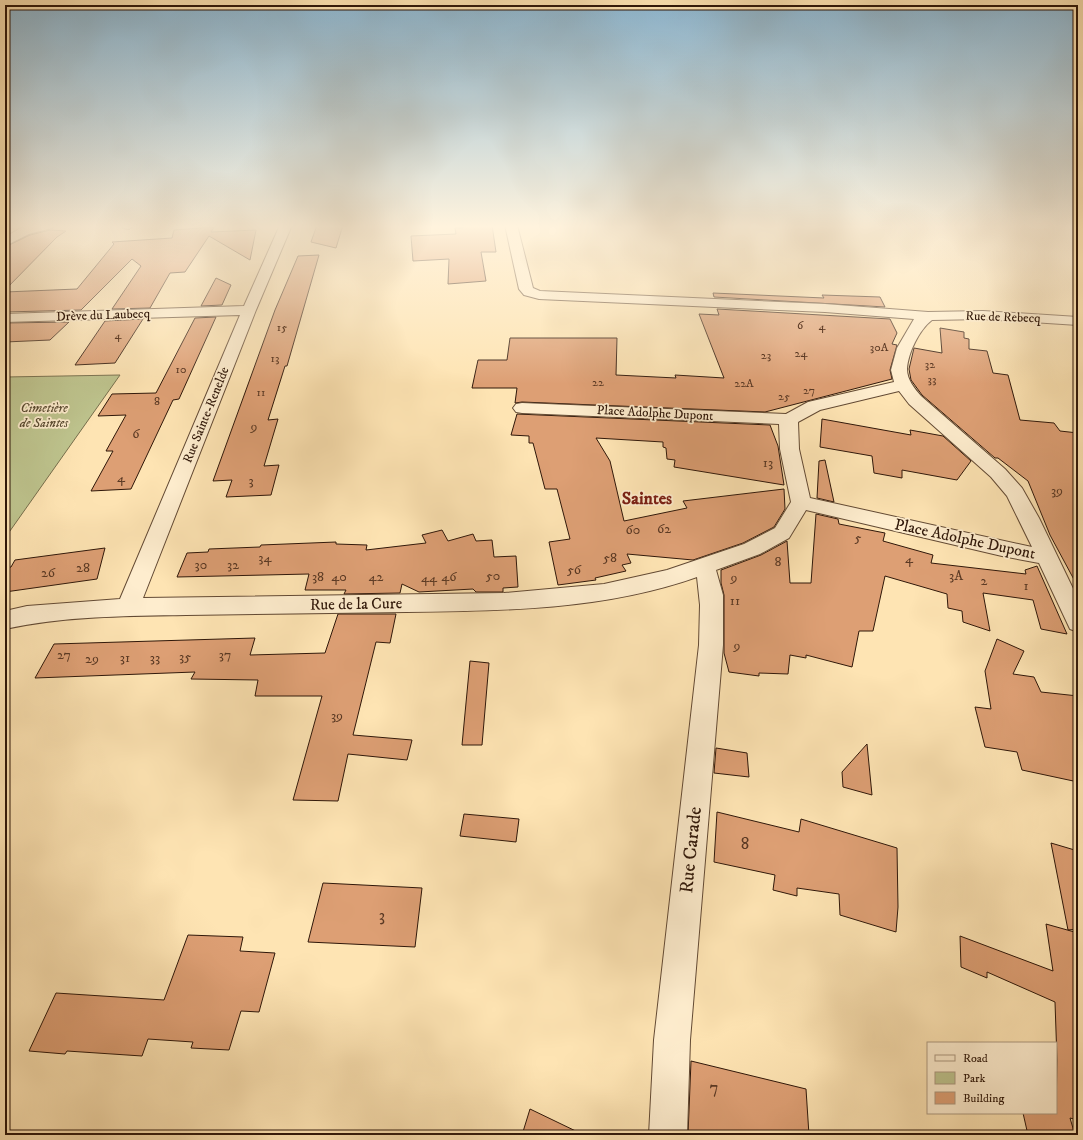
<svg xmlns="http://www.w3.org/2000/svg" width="1083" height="1140" viewBox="0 0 1083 1140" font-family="'IM FELL DW Pica',serif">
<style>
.green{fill:#bec48e;stroke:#766e4c}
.building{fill:#dd9f74;stroke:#2f1709}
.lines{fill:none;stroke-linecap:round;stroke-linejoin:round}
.street-casing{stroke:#634a34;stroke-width:2}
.street{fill:#feedce;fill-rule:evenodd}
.labels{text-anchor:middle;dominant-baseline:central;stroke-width:3.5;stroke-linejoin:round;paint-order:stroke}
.far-number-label{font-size:12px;fill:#5a3924}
.far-street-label{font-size:13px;fill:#2f1709;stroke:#feedce}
.far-park-label{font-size:13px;font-style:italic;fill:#5a4b31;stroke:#feedce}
.number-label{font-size:14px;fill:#5a3924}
.street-label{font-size:16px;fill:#2f1709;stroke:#feedce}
.near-number-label{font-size:17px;fill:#5a3924}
.quarter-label{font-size:18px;font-weight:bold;fill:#7a1f14;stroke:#feedce}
.near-street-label{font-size:19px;fill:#2f1709;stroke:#feedce}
</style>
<rect width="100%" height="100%" fill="#fee4b3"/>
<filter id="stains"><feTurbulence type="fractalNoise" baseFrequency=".005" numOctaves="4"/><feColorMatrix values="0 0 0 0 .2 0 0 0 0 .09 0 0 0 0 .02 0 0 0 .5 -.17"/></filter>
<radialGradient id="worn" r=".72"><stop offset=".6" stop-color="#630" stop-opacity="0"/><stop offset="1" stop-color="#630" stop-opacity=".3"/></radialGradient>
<!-- green -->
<path class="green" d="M120 375 5 538V377Z"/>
<!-- building -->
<path class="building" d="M317 225H343L336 248 311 242Z
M463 225H492L496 252H481L486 281 448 284 449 259 413 261 411 236 456 234 455 228H463Z
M214 227 211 232 256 230 250 260 209 236 185 272 170 273 150 308 112 309 141 266 132 259 81 310 5 312V292L77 289 114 244 112 242 172 238 174 230Z
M50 230 66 231 57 237 5 290V247L30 235Z
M319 255 287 366H285L268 420 278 419 264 466 279 465 271 495 226 497 232 480 213 481 275 310 298 256Z
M216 278 231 285 222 305 201 306Z
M713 293 824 298 822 295 880 297 885 307 714 297Z
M717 309 890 319 897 333 892 344 897 345 890 370 892 379 765 412 522 402 515 403 517 388H472L478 360H507L510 338H617L616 375 676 378 675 375 724 378 699 314 719 315Z
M216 317 179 399 173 400 131 489 91 491 113 451H106L126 415 98 416 112 394 156 393 195 318Z
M143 319 115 363 75 365 105 321Z
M69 322 50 340 5 342V323Z
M940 328 964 332V338L969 339V349L987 351 993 373 1008 375 1020 420 1054 423 1060 431 1078 433V587L1050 535 1028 481 998 458H995L922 395 911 380 909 369 914 348 942 353Z
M517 414 770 425 778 446 784 485 674 467 675 460 667 459 666 448 663 447V442L596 438 610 461 624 521 687 508 683 501 784 489 785 509 774 527 743 543 693 560 627 554 631 563 622 565 626 571 595 578 596 580 558 585 549 542 570 539 557 489H545L533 443H529V436L511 435Z
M822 419 911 435 910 430 943 436 971 461 957 480 902 470V478L874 473 872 456 820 447Z
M825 460 834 502 817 498 819 461Z
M816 514 838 519 839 524 885 533 883 541 933 555 931 563 1026 574 1025 570 1037 566 1067 634 1041 629 1033 600 983 593 990 631 963 622 962 611 948 608 947 594 885 576 873 631H859L852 667 806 655V658L790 655 788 674 759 673V676L729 672 724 653V595L721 583V570L761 555 787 541 790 583H811Z
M442 530 448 541 473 534 476 541 492 540 494 557 516 556 518 587 503 588V592H476L473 589 419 592 402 584 400 593 344 594 346 590H305L309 574 177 577 187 553 208 552 209 549 260 547 261 545 336 542V544L367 545 366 550 426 543 422 535Z
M105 548 97 579 5 592V568L11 567 15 560Z
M338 614H396L390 643 376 642 353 735 412 740 407 760 348 754 338 801 293 800 322 696H255L258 680 191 679 195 672 35 678 54 644 255 638 250 655 325 653Z
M997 639 1024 651 1013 674 1034 677 1041 692 1078 696V782L1022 770 1017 752 985 747 975 707 991 709 985 671Z
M470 661 489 663 482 745H462Z
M867 744 872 795 843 787 842 772Z
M716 748 747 753 749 777 714 773Z
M717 812 799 832 801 819 897 848 898 907 896 932 840 915 839 894 797 888V896L773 890 775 875 714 862Z
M464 814 519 819 516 842 460 836Z
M1051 843 1078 851V929L1068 930Z
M323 883 422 888 415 947 308 942Z
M1046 924 1078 933V1120L1070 1118 1075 1135H1028L1023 1113H1056L1057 1060 1055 1002 987 972V978L961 967 960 936 1053 971Z
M188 935 243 937 240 951 275 953 259 1012 241 1011 229 1050 191 1048 193 1042 148 1039 142 1056 67 1051 65 1054 29 1051 56 993 164 1000Z
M691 1061 806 1089 809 1135H688Z
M530 1109 584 1135H522Z"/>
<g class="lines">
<!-- street casing -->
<g class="street-casing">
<path id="street" d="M35 225H54L52 228 29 234 5 246V237L21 228Z
M121 225H135L129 229 123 228Z
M280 225H292L256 310 143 598 504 593 604 584 667 570 744 544 775 528 791 502 780 449 779 424 522 413 516 412 513 408 516 404 522 403 786 414 808 402 894 382 891 370 897 348 914 319 825 312 539 299 524 295 519 289 505 225H517L533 288 540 291 825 304 928 312 983 311 1078 317V325L983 319 932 320C919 330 908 353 907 369 907 380 915 389 921 396L1005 469 1022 488 1039 518 1078 599V632L1070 629 1039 563 1002 556 806 510 789 538 760 554 716 570 723 595V645L690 1040 687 1135H649L654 1040 699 645 700 605 697 577C604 610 503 611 406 612 333 613 259 614 186 615 127 616 63 616 5 629V611L27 606 120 599 240 315 5 322V314L244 306ZM899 391 909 404 991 477 1007 496 1032 547 810 498 799 449 798 422 820 410Z"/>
</g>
<!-- street -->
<use href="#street" class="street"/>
</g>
<!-- sky -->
<linearGradient id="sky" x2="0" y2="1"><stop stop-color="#8cb8d4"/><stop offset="0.59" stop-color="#fff3dd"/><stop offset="1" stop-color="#fff3dd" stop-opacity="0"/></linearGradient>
<rect width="1083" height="384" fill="url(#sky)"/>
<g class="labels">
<!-- far-number labels -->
<g class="far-number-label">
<text x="800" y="325">6</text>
<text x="822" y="326">4</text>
<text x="282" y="327">15</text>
<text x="118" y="335">4</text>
<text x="879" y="347">30A</text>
<text x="801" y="353">24</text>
<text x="766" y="355">23</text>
<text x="275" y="358">13</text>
<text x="930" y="364">32</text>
<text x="181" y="369">10</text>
<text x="932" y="379">33</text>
<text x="598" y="382">22</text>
<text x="744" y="383">22A</text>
<text x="809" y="390">27</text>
<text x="261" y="392">11</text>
<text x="784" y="396">25</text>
<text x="157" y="401">8</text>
</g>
<!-- far-street labels -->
<g class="far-street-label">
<text transform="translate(103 315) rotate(-2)">Drève du Laubecq</text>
<text transform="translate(1003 317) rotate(2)">Rue de Rebecq</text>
<text transform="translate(655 413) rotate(3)">Place Adolphe Dupont</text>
<text transform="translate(206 415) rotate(-68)">Rue Sainte-Renelde</text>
</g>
<!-- far-park labels -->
<g class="far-park-label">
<text x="44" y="408">Cimetière<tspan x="44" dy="15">de Saintes</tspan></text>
</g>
<!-- number labels -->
<g class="number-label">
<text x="254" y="427">9</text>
<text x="136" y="434">6</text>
<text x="768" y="463">13</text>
<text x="121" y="478">4</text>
<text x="251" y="481">3</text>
<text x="1057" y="491">39</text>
<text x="664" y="529">62</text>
<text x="633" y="530">60</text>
<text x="858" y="538">5</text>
<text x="265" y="558">34</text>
<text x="610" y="558">58</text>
<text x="909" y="559">4</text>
<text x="778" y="562">8</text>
<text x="201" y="565">30</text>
<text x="233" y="565">32</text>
<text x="83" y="568">28</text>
<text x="574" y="570">56</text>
<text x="48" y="573">26</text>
<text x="493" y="576">50</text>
<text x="956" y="576">3A</text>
<text x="318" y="577">38</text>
<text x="339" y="577">40</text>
<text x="376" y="577">42</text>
<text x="449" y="577">46</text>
<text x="429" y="578">44</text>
<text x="734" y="578">9</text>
<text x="984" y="581">2</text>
<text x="1026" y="586">1</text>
<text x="735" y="601">11</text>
<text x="737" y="646">9</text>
<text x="64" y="655">27</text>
<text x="225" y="655">37</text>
<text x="185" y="657">35</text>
<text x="125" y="658">31</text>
<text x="155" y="658">33</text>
<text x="92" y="659">29</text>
<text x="337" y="716">39</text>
</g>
<!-- street labels -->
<g class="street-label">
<text transform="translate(965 539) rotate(12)">Place Adolphe Dupont</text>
<text transform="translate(356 604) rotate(-1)">Rue de la Cure</text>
</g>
<!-- near-number labels -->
<g class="near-number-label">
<text x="745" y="844">8</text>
<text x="382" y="916">3</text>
<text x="714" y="1088">7</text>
</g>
<!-- quarter labels -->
<g class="quarter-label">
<text x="647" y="499">Saintes</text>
</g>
<!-- near-street labels -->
<g class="near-street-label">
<text transform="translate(691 850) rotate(-84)">Rue Carade</text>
</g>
</g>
<!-- margin -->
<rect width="1083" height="1140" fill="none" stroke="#fee4b3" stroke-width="20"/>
<rect x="6" y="6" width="1071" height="1128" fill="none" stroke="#2f1709" stroke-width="2"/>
<rect x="10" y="10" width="1063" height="1120" fill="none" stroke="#2f1709"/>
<!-- legend -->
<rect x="927" y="1042" width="130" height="72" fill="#feedce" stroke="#ab977f"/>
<rect x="935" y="1055" width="20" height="6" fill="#feedce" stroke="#ab977f"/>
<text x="963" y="1062" font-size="12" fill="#2f1709">Road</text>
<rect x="935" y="1072" width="20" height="12" fill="#bec48e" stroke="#ab977f"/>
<text x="963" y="1082" font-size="12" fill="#2f1709">Park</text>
<rect x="935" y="1092" width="20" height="12" fill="#dd9f74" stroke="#ab977f"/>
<text x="963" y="1102" font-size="12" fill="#2f1709">Building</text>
<rect width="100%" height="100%" filter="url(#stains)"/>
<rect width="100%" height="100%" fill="url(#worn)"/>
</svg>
